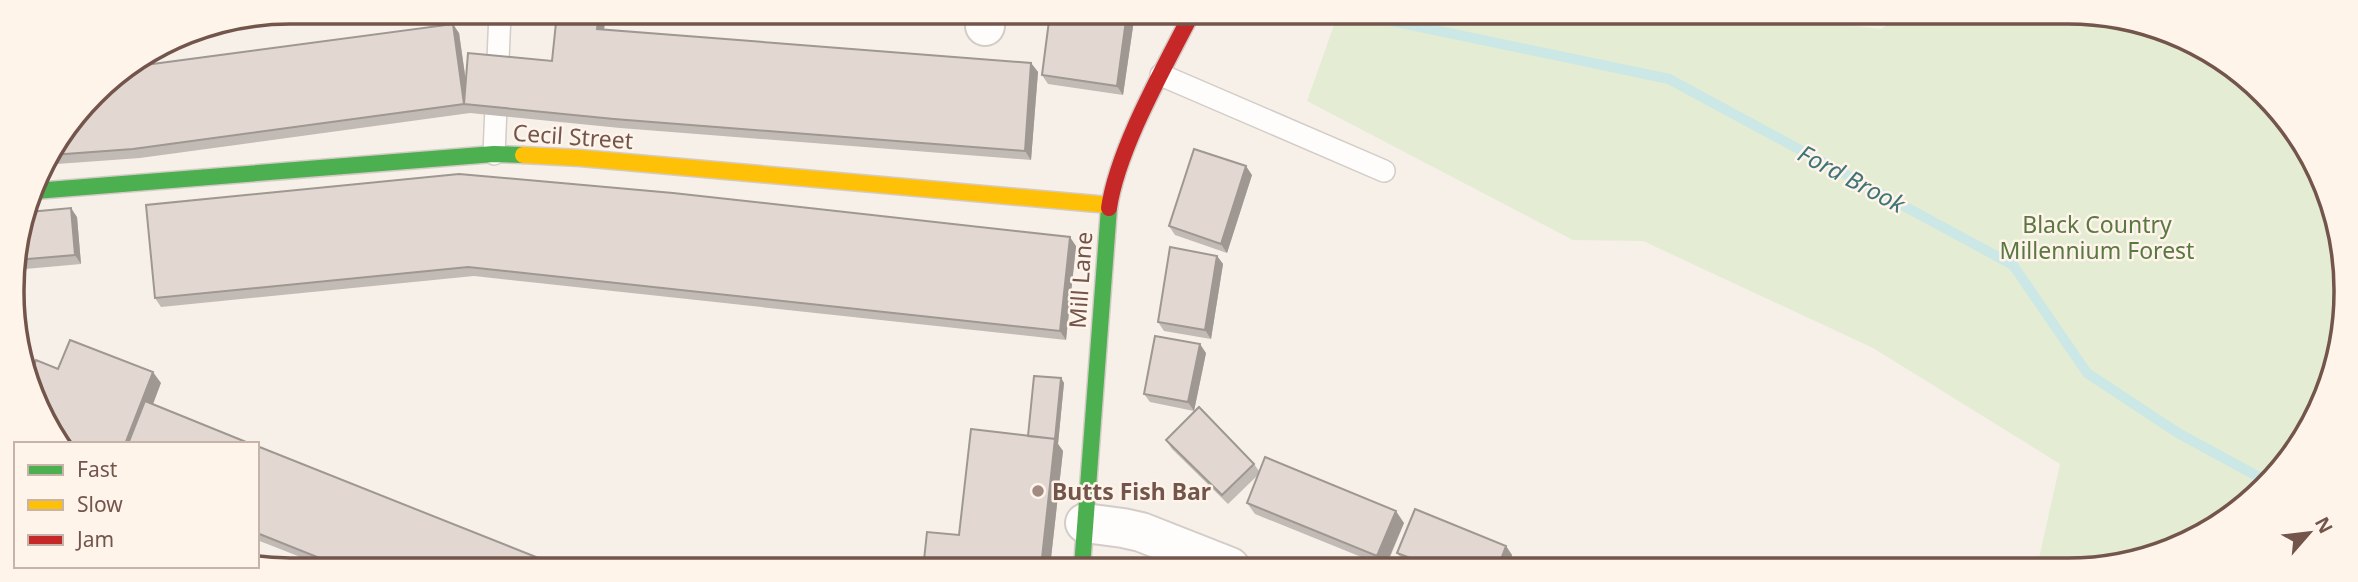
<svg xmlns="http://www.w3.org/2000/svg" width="2358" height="582" viewBox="0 0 2358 582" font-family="'Noto Sans',sans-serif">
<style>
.green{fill:#e4ecd4}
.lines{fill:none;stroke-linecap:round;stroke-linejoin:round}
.stream{stroke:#cbe7e6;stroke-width:10}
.lane-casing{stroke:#d4ccc7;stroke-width:24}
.street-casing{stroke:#d4ccc7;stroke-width:42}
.fast-casing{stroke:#d5cbc6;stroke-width:19}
.slow-casing{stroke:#d5cbc6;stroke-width:19}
.jam-casing{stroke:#d5cbc6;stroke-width:19}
.lane{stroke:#fefdfc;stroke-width:21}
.street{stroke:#fefdfc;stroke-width:38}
.fast{stroke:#4caf50;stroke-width:16}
.slow{stroke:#ffc107;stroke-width:16}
.jam{stroke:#c62828;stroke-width:16}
.wall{fill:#c2bab4}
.shaded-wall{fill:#9e9792}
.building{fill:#e2d8d1;stroke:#9e9792;stroke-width:2}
.poi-dot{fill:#a18b82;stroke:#fef4ea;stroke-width:2.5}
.labels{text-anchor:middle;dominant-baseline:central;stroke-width:5;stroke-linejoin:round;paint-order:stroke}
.street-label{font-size:23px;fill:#73554b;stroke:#fef4ea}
.park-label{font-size:23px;fill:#597842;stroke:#fef4ea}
.poi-label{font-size:23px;font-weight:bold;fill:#73554b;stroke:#fef4ea;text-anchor:start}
.water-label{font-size:24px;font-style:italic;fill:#3f7578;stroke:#fef4ea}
.rim{fill:none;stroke:#73554b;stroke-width:3.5}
</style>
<rect width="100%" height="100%" fill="#f6f0e9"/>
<!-- green -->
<path class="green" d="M1338 14H1758L1881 29 1905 14 2104 15 2207 50 2288 122 2336 219 2343 328 2317 415 2264 488 2190 541 2103 567H2037L2060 464 1873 348 1643 241 1573 240 1307 101Z"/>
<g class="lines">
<!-- stream -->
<path class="stream" d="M1358 14 1669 79 2013 265 2087 373 2178 433 2268 482"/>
<!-- lane casing -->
<g class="lane-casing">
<path id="lane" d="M1161 75 1384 171
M494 154 500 13"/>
</g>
<!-- street casing -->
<g class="street-casing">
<path id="street" d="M985 26 986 13
M1085 523 1123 528 1141 532 1230 567"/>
</g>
<!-- fast casing -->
<g class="fast-casing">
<path id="fast" d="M35 191 494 154 523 155
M1082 567 1109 208"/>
</g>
<!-- slow casing -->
<g class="slow-casing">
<path id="slow" d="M523 155 580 158 1109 205"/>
</g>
<!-- jam casing -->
<g class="jam-casing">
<path id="jam" d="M1109 208C1118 148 1164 68 1192 13"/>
</g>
<!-- lane -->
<use href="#lane" class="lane"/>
<!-- street -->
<use href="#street" class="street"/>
<!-- fast -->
<use href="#fast" class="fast"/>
<!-- slow -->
<use href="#slow" class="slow"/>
<!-- jam -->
<use href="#jam" class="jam"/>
</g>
<!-- wall -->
<path class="wall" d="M557 13H606L604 30 1031 63 1038 72 1031 160 620 128 470 113 140 158 43 165 107 82 459 33 466 81 552 61Z
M1135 13 1123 95 1048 84 1042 75Z
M1252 175 1227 253 1175 235 1169 226Z
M146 205 1076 246 1066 340 474 276 161 307 155 298Z
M29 212 77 217 81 264 14 270Z
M1217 256 1223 264 1211 339 1164 331 1158 322Z
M1206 353 1194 411 1150 402 1144 394Z
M1061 378 1064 383 1058 444 1063 451 1050 567H929L924 560 959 535 1028 436Z
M1166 440 1254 464 1259 471 1404 523 1386 567 1255 514 1247 503 1258 475 1228 504 1172 449Z
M257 446 561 567H326L257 540Z
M1506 546 1512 555 1508 567H1418L1404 562 1397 553Z"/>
<!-- shaded-wall -->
<path class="shaded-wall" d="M599 13H606L603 38 597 29Z
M1127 13H1135L1123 95 1117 86Z
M453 24 459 33 469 104H464Z
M1031 63 1038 72 1031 160 1025 151Z
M1246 166 1252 175 1227 253 1221 244Z
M71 208 77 217 81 264 75 255Z
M1070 237 1076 246 1066 340 1060 331Z
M1217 256 1223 264 1211 339 1205 330Z
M1200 344 1206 353 1194 411 1188 402Z
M153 372 161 383 138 444H125Z
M1061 378 1064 383 1058 444 1063 451 1050 567H1041Z
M1396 511 1404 523 1385 567 1377 556Z
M1506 546 1512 555 1508 567H1498Z"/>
<!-- building -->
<path class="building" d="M557 13H599L597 29 1031 63 1025 151 614 119 464 104 133 149 51 155 107 82 130 67 453 24 464 104 468 53 552 61Z
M1050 13H1127L1117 86 1042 75Z
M1194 149 1246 166 1221 244 1169 226Z
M459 174 673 193 1070 237 1060 331 468 267 155 298 146 205Z
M71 208 75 255 16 260 29 212Z
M1170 247 1217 256 1205 330 1158 322Z
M1155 336 1200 344 1188 402 1144 394Z
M70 340 153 372 125 444H62L25 370 31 372 36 360 58 369Z
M1034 376 1061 378 1055 439 1028 436Z
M145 401 251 444H128Z
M1199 407 1254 464 1222 495 1166 440Z
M971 429 1055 439 1041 567H960L962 564 924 560 927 532 959 535Z
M257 446 561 567H342L257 533Z
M1265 457 1396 511 1377 556 1247 503Z
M1415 509 1506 546 1498 567H1434L1397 553Z
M1522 559 1541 567H1519Z"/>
<!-- markers -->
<circle class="poi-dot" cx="1038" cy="491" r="7"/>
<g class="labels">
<!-- street labels -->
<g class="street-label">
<text transform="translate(573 136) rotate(4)">Cecil Street</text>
<text transform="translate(1080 280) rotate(-86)">Mill Lane</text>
</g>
<!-- park labels -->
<g class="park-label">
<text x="2097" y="224">Black Country<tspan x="2097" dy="26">Millennium Forest</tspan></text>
</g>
<!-- poi labels -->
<g class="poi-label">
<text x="1052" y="491">Butts Fish Bar</text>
</g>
<!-- water labels -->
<g class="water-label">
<text transform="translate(1852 178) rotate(28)">Ford Brook</text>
</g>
</g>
<!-- crop -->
<path d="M0 0H2358V582H0ZM290 24H2068A266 266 0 0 1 2334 290V292A266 266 0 0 1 2068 558H290A266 266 0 0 1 24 292V290A266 266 0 0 1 290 24Z" fill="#fef4ea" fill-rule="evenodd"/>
<path class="rim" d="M290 24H2068A266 266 0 0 1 2334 290V292A266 266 0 0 1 2068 558H290A266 266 0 0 1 24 292V290A266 266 0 0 1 290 24Z"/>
<!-- legend -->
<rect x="14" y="442" width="245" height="126" fill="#fef4ea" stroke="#c6b4aa" stroke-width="2"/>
<rect x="28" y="465" width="35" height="10" fill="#4caf50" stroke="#c6b4aa" stroke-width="2"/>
<text x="77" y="477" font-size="21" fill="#73554b">Fast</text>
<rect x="28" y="500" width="35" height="10" fill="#ffc107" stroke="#c6b4aa" stroke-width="2"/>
<text x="77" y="512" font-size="21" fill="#73554b">Slow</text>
<rect x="28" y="535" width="35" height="10" fill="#c62828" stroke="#c6b4aa" stroke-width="2"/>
<text x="77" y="547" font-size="21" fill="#73554b">Jam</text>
<!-- north arrow -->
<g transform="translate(2309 533) rotate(62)" stroke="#fef4ea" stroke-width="5" paint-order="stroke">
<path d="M0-5L12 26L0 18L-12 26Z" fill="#73554b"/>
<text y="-10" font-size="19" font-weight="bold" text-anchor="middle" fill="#73554b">N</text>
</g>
</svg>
